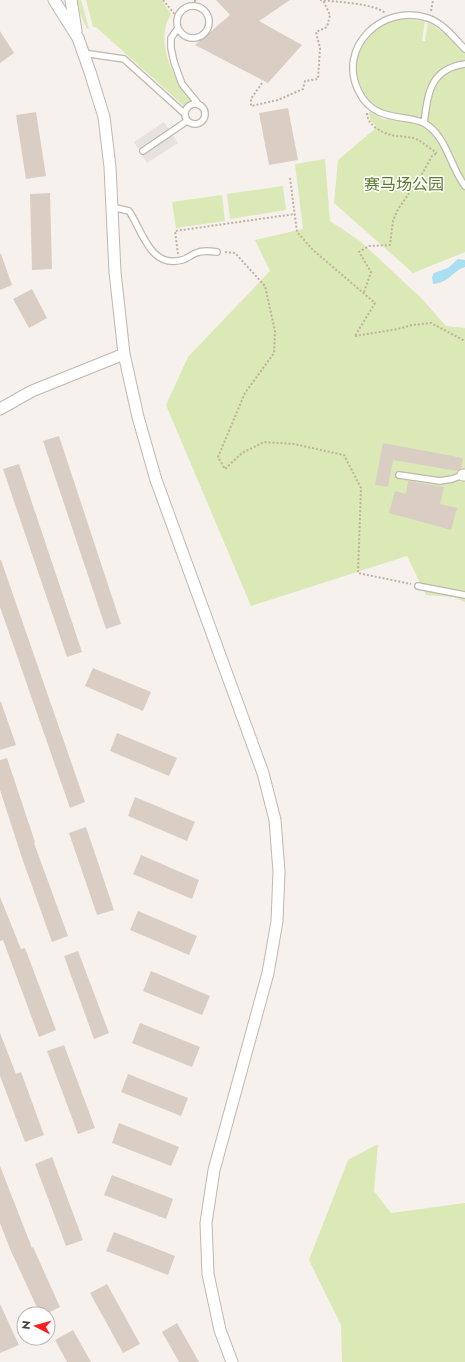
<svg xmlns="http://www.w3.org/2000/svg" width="465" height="1362" viewBox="0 0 465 1362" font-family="Jost,'Noto Sans SC',sans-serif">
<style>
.green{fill:#dae9b5}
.parking{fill:#e5e2e0}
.water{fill:#aadff1}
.building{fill:#dacec4}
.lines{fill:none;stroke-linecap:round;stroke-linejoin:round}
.lane-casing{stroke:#c1b7ae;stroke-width:8}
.street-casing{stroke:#c1b7ae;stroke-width:13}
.path{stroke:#c3b19f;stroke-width:2;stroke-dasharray:2 2;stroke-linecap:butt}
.lane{stroke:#fff;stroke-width:5.5}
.street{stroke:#fff;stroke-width:11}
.labels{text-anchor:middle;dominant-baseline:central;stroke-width:3;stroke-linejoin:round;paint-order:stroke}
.park-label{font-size:16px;fill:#577d2b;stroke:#fff}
</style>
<rect width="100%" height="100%" fill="#f6f1ec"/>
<!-- green -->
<path class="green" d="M77 0H81L89 29H87L80 14Z
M86 0H161L162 1 171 14C154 41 173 79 192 101L184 106 96 27H93Z
M403 19 425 21 422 41H425L428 22 445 34 464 53H465V252L413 273 334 203 338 160 377 127 370 120 369 111 385 120 392 114C355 103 344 56 375 31 383 24 393 21 403 19Z
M325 159 330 221 360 241 422 299 446 326 465 328V602L453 597 426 595 407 556 251 606 166 405 188 357 270 271 255 240 303 229 295 164Z
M283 186 286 210 230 219 227 194Z
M222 195 225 221 176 228 172 202Z
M378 1144 374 1191 391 1213 465 1203V1362H342L341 1325 309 1260 348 1160Z"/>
<!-- parking -->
<path class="parking" d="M164 122 178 143 147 163 134 142Z"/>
<!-- water -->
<path class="water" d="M458 259 465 260V267C454 270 449 283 433 284L432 277 434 273 448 268Z"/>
<!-- building -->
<path class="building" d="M216 0H290L259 21 302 45 268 83 195 45 230 15Z
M0 31 14 53 0 63Z
M288 108 298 160 269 165 259 113Z
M36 112 46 176 26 179 16 115Z
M50 193 52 269 32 270 30 194Z
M0 254H1L12 285 0 290Z
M32 289 47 318 29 328 13 299Z
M59 436 121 624 106 629 43 441Z
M383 443 463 458 461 469 457 471 393 460 388 487 375 485Z
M19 464 82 652 67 657 3 469Z
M408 481 444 487 440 504 457 508 451 530 389 513 395 491 406 494Z
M0 560H1L85 802 70 808 0 607Z
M93 668 151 692 143 711 85 686Z
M0 702H1L16 745 0 750Z
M117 733 177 758 169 776 110 751Z
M7 758 35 842 34 843 68 936 52 942 22 858 0 790V760Z
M135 797 195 822 187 841 128 816Z
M86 827 114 910 97 915 69 833Z
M141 855 199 880 192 899 133 874Z
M0 897 21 949 25 948 56 1030 39 1037 3 940 0 941Z
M138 911 197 936 189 955 130 930Z
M78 951 109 1033 94 1039 64 956Z
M151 971 210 996 202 1015 143 991Z
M140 1023 200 1047 192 1067 132 1043Z
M0 1033 16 1074 21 1072 44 1135 25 1142 0 1076Z
M64 1045 95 1128 78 1134 47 1051Z
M128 1074 188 1098 181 1116 121 1092Z
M119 1123 179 1147 171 1166 112 1143Z
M52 1157 83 1240 66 1246 35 1164Z
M0 1166 32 1248 33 1247 60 1307 46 1314H40L10 1249 0 1223Z
M112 1175 173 1199 166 1219 104 1195Z
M114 1232 175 1256 168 1275 106 1251Z
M107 1284 140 1344 123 1353 90 1293Z
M0 1304 19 1345 0 1353Z
M177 1323 199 1362H179L162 1332Z
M73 1330 91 1362H67L55 1340Z"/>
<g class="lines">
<!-- lane casing -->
<g class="lane-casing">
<path id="lane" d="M177 22a16 16 0 1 1 32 0a16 16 0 1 1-32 0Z
M178 28 171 38V48L174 62 182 84 199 105
M465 49C454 38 443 23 428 18 383 3 336 47 359 92 370 114 388 116 410 119 414 120 420 121 424 123 447 136 450 167 465 186
M83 53 124 59 185 114
M185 114a10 10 0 1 1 20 0a10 10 0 1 1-20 0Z
M424 123C428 93 430 69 465 64
M143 151 187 121
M112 207 129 211C142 230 150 269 182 260 187 259 191 255 196 253 203 250 210 251 217 252
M399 475 440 481 452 479 463 475
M418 586 465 595"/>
</g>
<!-- street casing -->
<g class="street-casing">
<path id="street" d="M54 0 78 38 90 72 104 117 110 167 115 272 124 354 138 417 156 480 263 773 275 820 279 872 277 921 268 973 214 1170 206 1223 208 1274 220 1330 232 1362
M71 0 76 31
M0 409 32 391 124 354
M463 475H465"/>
</g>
<!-- path -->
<path class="path" d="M163 0 177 17
M195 0V5
M320 0C337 2 373 3 385 13
M431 11 433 0
M262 83 251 99V106L278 100 303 89 305 81 318 79 320 48 316 32 327 27 330 15 323 0
M367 113C367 125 381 132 391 135 399 137 408 136 416 139 423 142 430 149 437 153
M290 178 297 232 313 250 375 303 355 336
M225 252 235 253 265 286 275 331 274 353 245 393 218 457 225 469 242 453 264 442 294 444 344 455 361 488 358 573 411 584
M178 254 175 231 295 214
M364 292 371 272 359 252 369 246 390 245 393 221 397 211 422 174 432 156 437 153
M355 336 398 329 412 325 431 323 465 341"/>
<!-- lane -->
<use href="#lane" class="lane"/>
<!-- street -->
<use href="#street" class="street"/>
</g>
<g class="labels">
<!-- park labels -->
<g class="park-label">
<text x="404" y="184">赛马场公园</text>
</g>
</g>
<!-- north arrow -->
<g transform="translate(36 1326) rotate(276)"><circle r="19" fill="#ffffff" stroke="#b7b3b0"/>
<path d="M0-3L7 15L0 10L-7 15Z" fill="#f82022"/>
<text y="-6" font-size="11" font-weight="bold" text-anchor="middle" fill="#4a4139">N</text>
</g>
</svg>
